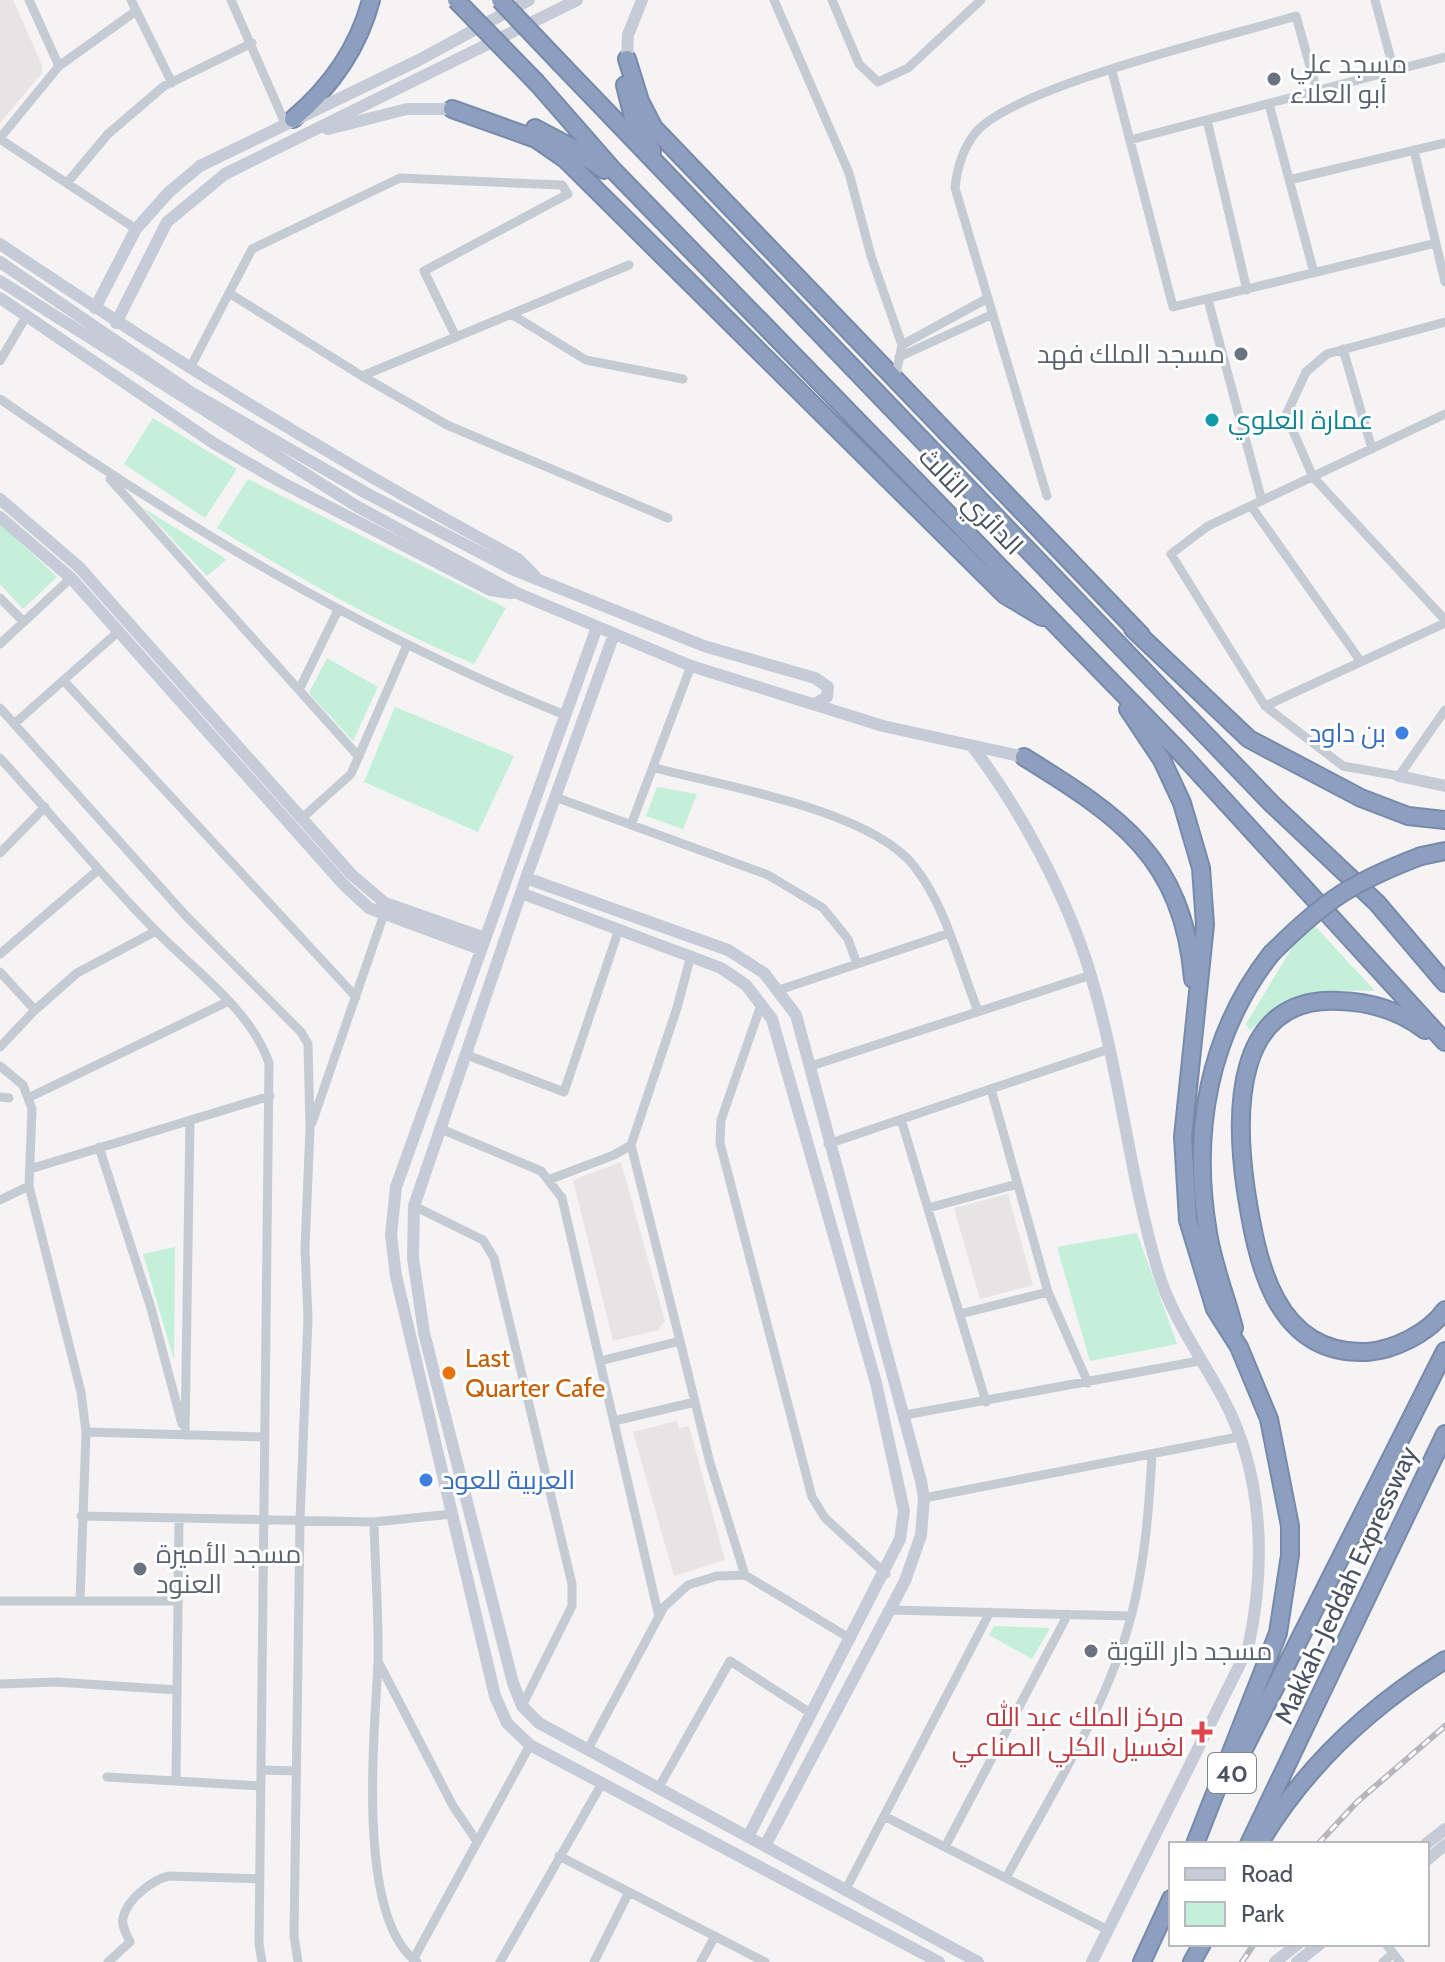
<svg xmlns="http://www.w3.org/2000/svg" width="1445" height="1962" viewBox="0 0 1445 1962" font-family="Cabin,Cairo,sans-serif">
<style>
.education{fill:#e6e4e5}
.green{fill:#c4f0da}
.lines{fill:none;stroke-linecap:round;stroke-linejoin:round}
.highway-casing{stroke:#788aab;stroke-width:20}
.street{stroke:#c4cbd3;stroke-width:9}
.secondary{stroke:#c5ccd8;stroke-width:12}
.highway{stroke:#8d9fbf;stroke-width:16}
.rail-casing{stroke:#b5b7bd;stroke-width:6}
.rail{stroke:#fff;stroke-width:3;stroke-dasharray:9;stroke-linecap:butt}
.highway-bridge-casing{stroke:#788aab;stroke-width:20;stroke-linecap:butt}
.highway-bridge{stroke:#8d9fbf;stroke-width:16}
.worship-dot{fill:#6b7280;stroke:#fff;stroke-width:3}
.culture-dot{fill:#0f9aa8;stroke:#fff;stroke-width:3}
.shop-dot{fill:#3f7fe0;stroke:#fff;stroke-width:3}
.food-dot{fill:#e8710a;stroke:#fff;stroke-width:3}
.health-dot{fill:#e0444e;stroke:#fff;stroke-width:3}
.labels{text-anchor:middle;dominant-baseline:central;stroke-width:6;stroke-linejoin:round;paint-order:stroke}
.shield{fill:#fff;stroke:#818790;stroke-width:2}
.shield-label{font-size:24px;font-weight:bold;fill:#4b5360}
.worship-label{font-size:26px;fill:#5b616d;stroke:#fff;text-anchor:start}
.culture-label{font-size:26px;fill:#0d838f;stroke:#fff;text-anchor:start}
.street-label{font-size:26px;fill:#4b5360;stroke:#fff}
.shop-label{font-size:26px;fill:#366cbe;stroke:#fff;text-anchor:end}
.food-label{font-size:26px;fill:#c56008;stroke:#fff;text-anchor:start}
.health-label{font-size:26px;fill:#be3a42;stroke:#fff;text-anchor:end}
</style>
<rect width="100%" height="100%" fill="#f5f3f3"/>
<!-- education -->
<path class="education" d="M0 0H13L42 65V73L0 123Z
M621 1162 665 1321 658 1330 613 1341 573 1180Z
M1008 1194 1033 1285 980 1299 954 1208Z
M677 1421 679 1428 689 1426 725 1560 674 1576 633 1432Z"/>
<!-- green -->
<path class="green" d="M153 418 237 469 205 518 124 464Z
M248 479 506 608 474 664C384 626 300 579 217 528Z
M143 508 226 559H227L207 576Z
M0 523 57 577 23 609 0 584Z
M327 658 378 687 353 741 309 693Z
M395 707 514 756 478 832 364 782Z
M657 787 697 794 683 829 646 816Z
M1314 925 1375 991C1320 989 1293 993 1250 1030L1246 1024 1299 936Z
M1137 1233 1177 1344 1090 1361 1057 1247Z
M175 1247 174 1360 143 1254Z
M994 1626 1050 1628 1032 1659 989 1635Z"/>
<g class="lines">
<!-- highway casing -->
<g class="highway-casing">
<path id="highway" d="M627 59 640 101 654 128 1141 635
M560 63 1271 803 1377 903 1445 983
M537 83 614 171 1179 751 1445 1042
M625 85 633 117 652 151
M452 109 536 139 565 159 1005 595 1042 617
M293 119C331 87 358 49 371 0
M535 128 571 147 604 170
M1133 629 1249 739 1361 798 1408 816 1445 820
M1128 709 1162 760 1182 803 1201 868 1205 925 1183 1137 1188 1220 1215 1309 1239 1347 1269 1419 1290 1526V1555L1278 1633 1195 1844
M1024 757C1119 816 1183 857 1193 979
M1421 856 1445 851
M1425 1030C1400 1011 1370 1002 1340 1001 1232 994 1235 1116 1246 1191 1257 1262 1275 1356 1367 1352 1394 1350 1429 1333 1445 1310
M1234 1328C1226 1297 1213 1265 1208 1233 1191 1133 1208 1035 1271 954
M1240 1757 1445 1351
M1262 1839C1307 1765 1371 1706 1445 1660
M1249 1844 1445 1434
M1142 1962 1171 1899
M1192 1962 1202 1944"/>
</g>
<!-- street -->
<path class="street" d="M29 0 59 66
M131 0 172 83
M231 0 285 123
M774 0 849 173 871 256 902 345 895 379
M832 0 859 64 878 82 908 68 981 0
M1375 0 1394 71
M1112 71 1173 307 1436 243
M1269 104 1314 273
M1207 120 1247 290
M0 138 59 66 136 11
M0 139 136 229
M1130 140 1445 57
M1414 150 1445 282
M1289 180 1445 143
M67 183 108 134 164 86 252 43
M229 293 362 376
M1208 300 1262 501
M511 314 586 360 683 379
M1445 322 1327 354 1306 372 1286 415 1313 477 1445 620
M456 337 362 376 447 425 668 518
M902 345 988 298
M1343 349 1372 449
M899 357 993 314
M0 361 27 315
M190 368 252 249 400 178 562 185 568 194 424 271 456 337 629 265
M0 399C178 523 363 634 565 715
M1445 414 1208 526 1171 554 1265 706 1445 623
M110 479 359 757
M1047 496 955 188C957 168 963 148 976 132 1016 86 1230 36 1296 16L1317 91
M1251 506 1359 659
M0 598 24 622
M0 644 71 578
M64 681 356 997
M299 690 338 610
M1265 706 1343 766 1399 776 1445 710
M0 708 186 916 301 1032 308 1044 310 1128 305 1249 308 1318 300 1520 294 1936 298 1962
M14 724 119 631
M0 758C52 815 101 875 155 930 194 970 251 1010 269 1063L259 1944 262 1962
M655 768C724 786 870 810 914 866 946 906 959 964 978 1011
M555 797 768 875 823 908 848 939 857 964
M301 819 351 774 407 645
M631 825 691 666
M0 853 45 807
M0 954 98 870
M0 972 35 1010
M779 990 947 934
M761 1005 721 1120 720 1143 812 1497 825 1518 886 1574
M0 1047 35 1010 77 973 156 931
M467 1055 564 1092 619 929
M0 1066 23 1085 32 1109 29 1186 81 1392 86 1432 80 1601H0
M811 1066 1091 975
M991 1089 1048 1292 1088 1383
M0 1097 9 1098
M28 1098 227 1002
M901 1119 986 1402
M312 1123 384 914
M441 1129 541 1171 562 1198 659 1617
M828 1144 1109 1049
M99 1147 151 1308 182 1424
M30 1169 270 1096
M548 1180 614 1155 631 1145
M0 1200 29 1186
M414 1206 483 1240 494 1258 572 1584V1606L522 1706
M928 1208 1017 1184
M960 1314 1048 1292
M680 1341 631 1145 677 1008 691 955
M600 1361 680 1341 710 1463 745 1575
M905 1415 1199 1361
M614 1421 695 1402
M86 1432 264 1437
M185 1435 190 1120
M924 1498 1238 1437
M81 1516 374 1522 452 1514
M374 1522C375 1568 379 1615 378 1662 375 1732 355 1917 417 1962
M80 1601H178
M890 1610 1131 1616
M379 1663 453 1806 476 1840
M0 1684 56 1682 177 1690
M588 1749 664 1607 688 1585 717 1576 745 1575 851 1639
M261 1770 296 1771
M107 1777 261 1786
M176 1781 179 1518
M659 1787 730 1661 812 1714
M884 1816 1108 1930
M945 1847 1068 1614
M559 1856 765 1962
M1006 1878C1051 1794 1108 1706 1132 1613 1145 1560 1149 1509 1152 1455
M845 1891 990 1612
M1386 1944 1400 1962
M413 1960 530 1745
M108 1962 130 1942C127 1935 121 1925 123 1918 127 1899 152 1880 169 1876L260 1879
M500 1962 601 1785
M594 1962 628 1894
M701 1962 715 1936
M1383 1962 1393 1954"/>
<!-- secondary -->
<path class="secondary" d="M627 59 628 35 642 0
M328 129 407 109H452
M0 244C168 357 340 463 518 559L534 575
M0 262 192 393 366 493 514 570 704 646 815 678 828 687 827 697 815 704
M0 281 358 507 517 593 691 666 883 726 1024 757
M0 298 215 444 281 482 490 590 511 593
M95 308 136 229 169 192 200 166 419 60 529 0
M116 323 167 222 225 174 577 0
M0 499 79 567 352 875 385 903 485 938
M0 517 71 578 344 885 369 908 480 949
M597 627 396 1187 391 1235 396 1276 495 1696 507 1723 530 1745 939 1962
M614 634 526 878 414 1206 413 1258 424 1333 513 1683 522 1706 539 1723 978 1962
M972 746C1021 810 1068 898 1091 976 1120 1072 1129 1174 1158 1271 1172 1318 1202 1358 1224 1400 1264 1476 1266 1567 1248 1648L1092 1962
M1399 776 1445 786
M526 878 728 950 764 973 796 1015 921 1481 924 1498 921 1535 905 1581 766 1844
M521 893 721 968 746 985 772 1019 876 1383 904 1511 900 1539 749 1835
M1426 1844 1445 1829
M1427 1860 1445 1845
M1275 1962 1298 1944
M1297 1962 1320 1944"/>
<!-- highway -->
<use href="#highway" class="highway"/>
<!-- rail casing -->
<g class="rail-casing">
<path id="rail" d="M1318 1844 1357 1802 1445 1726
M1242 1962 1254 1944"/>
</g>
<!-- rail -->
<use href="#rail" class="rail"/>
<!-- highway-bridge casing -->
<g class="highway-bridge-casing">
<path id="highway-bridge" d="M456 0 537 83
M500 0 560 63
M1271 954C1324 901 1350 883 1421 856"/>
</g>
<!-- highway-bridge -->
<use href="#highway-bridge" class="highway-bridge"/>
</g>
<!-- markers -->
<g class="worship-dot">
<circle cx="1274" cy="79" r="8"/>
<circle cx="1241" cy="354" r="8"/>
<circle cx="140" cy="1569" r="8"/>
<circle cx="1091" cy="1651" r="8"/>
</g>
<circle class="culture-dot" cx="1212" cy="420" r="8"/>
<g class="shop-dot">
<circle cx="1402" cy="733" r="8"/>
<circle cx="426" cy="1480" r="8"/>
</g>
<circle class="food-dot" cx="449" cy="1373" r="8"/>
<path class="health-dot" d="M1198 1720h8v8h8v8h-8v8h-8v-8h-8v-8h8z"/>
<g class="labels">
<!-- shield labels -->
<rect class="shield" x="1208" y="1753" width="48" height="40" rx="6"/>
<g class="shield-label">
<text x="1232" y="1773">40</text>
</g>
<!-- worship labels -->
<g class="worship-label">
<text x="1290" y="64">مسجد علي<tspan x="1290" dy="30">أبو العلاء</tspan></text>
<text x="1225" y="354" text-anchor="end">مسجد الملك فهد</text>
<text x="156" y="1554">مسجد الأميرة<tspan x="156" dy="30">العنود</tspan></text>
<text x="1107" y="1651">مسجد دار التوبة</text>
</g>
<!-- culture labels -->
<g class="culture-label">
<text x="1228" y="420">عمارة العلوي</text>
</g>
<!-- street labels -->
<g class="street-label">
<text transform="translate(971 501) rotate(46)">الدائري الثالث</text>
<text transform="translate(1346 1585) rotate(-65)">Makkah-Jeddah Expressway</text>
</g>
<!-- shop labels -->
<g class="shop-label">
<text x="1386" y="733">بن داود</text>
<text x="442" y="1480" text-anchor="start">العربية للعود</text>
</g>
<!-- food labels -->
<g class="food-label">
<text x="465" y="1358">Last<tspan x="465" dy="30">Quarter Cafe</tspan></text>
</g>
<!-- health labels -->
<g class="health-label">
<text x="1184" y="1717">مركز الملك عبد الله<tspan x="1184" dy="30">لغسيل الكلي الصناعي</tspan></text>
</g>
</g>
<!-- legend -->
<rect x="1169" y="1842" width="260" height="104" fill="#ffffff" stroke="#b7babf" stroke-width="2"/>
<rect x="1185" y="1868" width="40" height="12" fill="#c5ccd8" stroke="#b7babf" stroke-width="2"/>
<text x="1241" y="1882" font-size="24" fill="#4b5360">Road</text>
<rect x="1185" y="1902" width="40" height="24" fill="#c4f0da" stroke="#b7babf" stroke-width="2"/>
<text x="1241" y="1922" font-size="24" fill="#4b5360">Park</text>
</svg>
